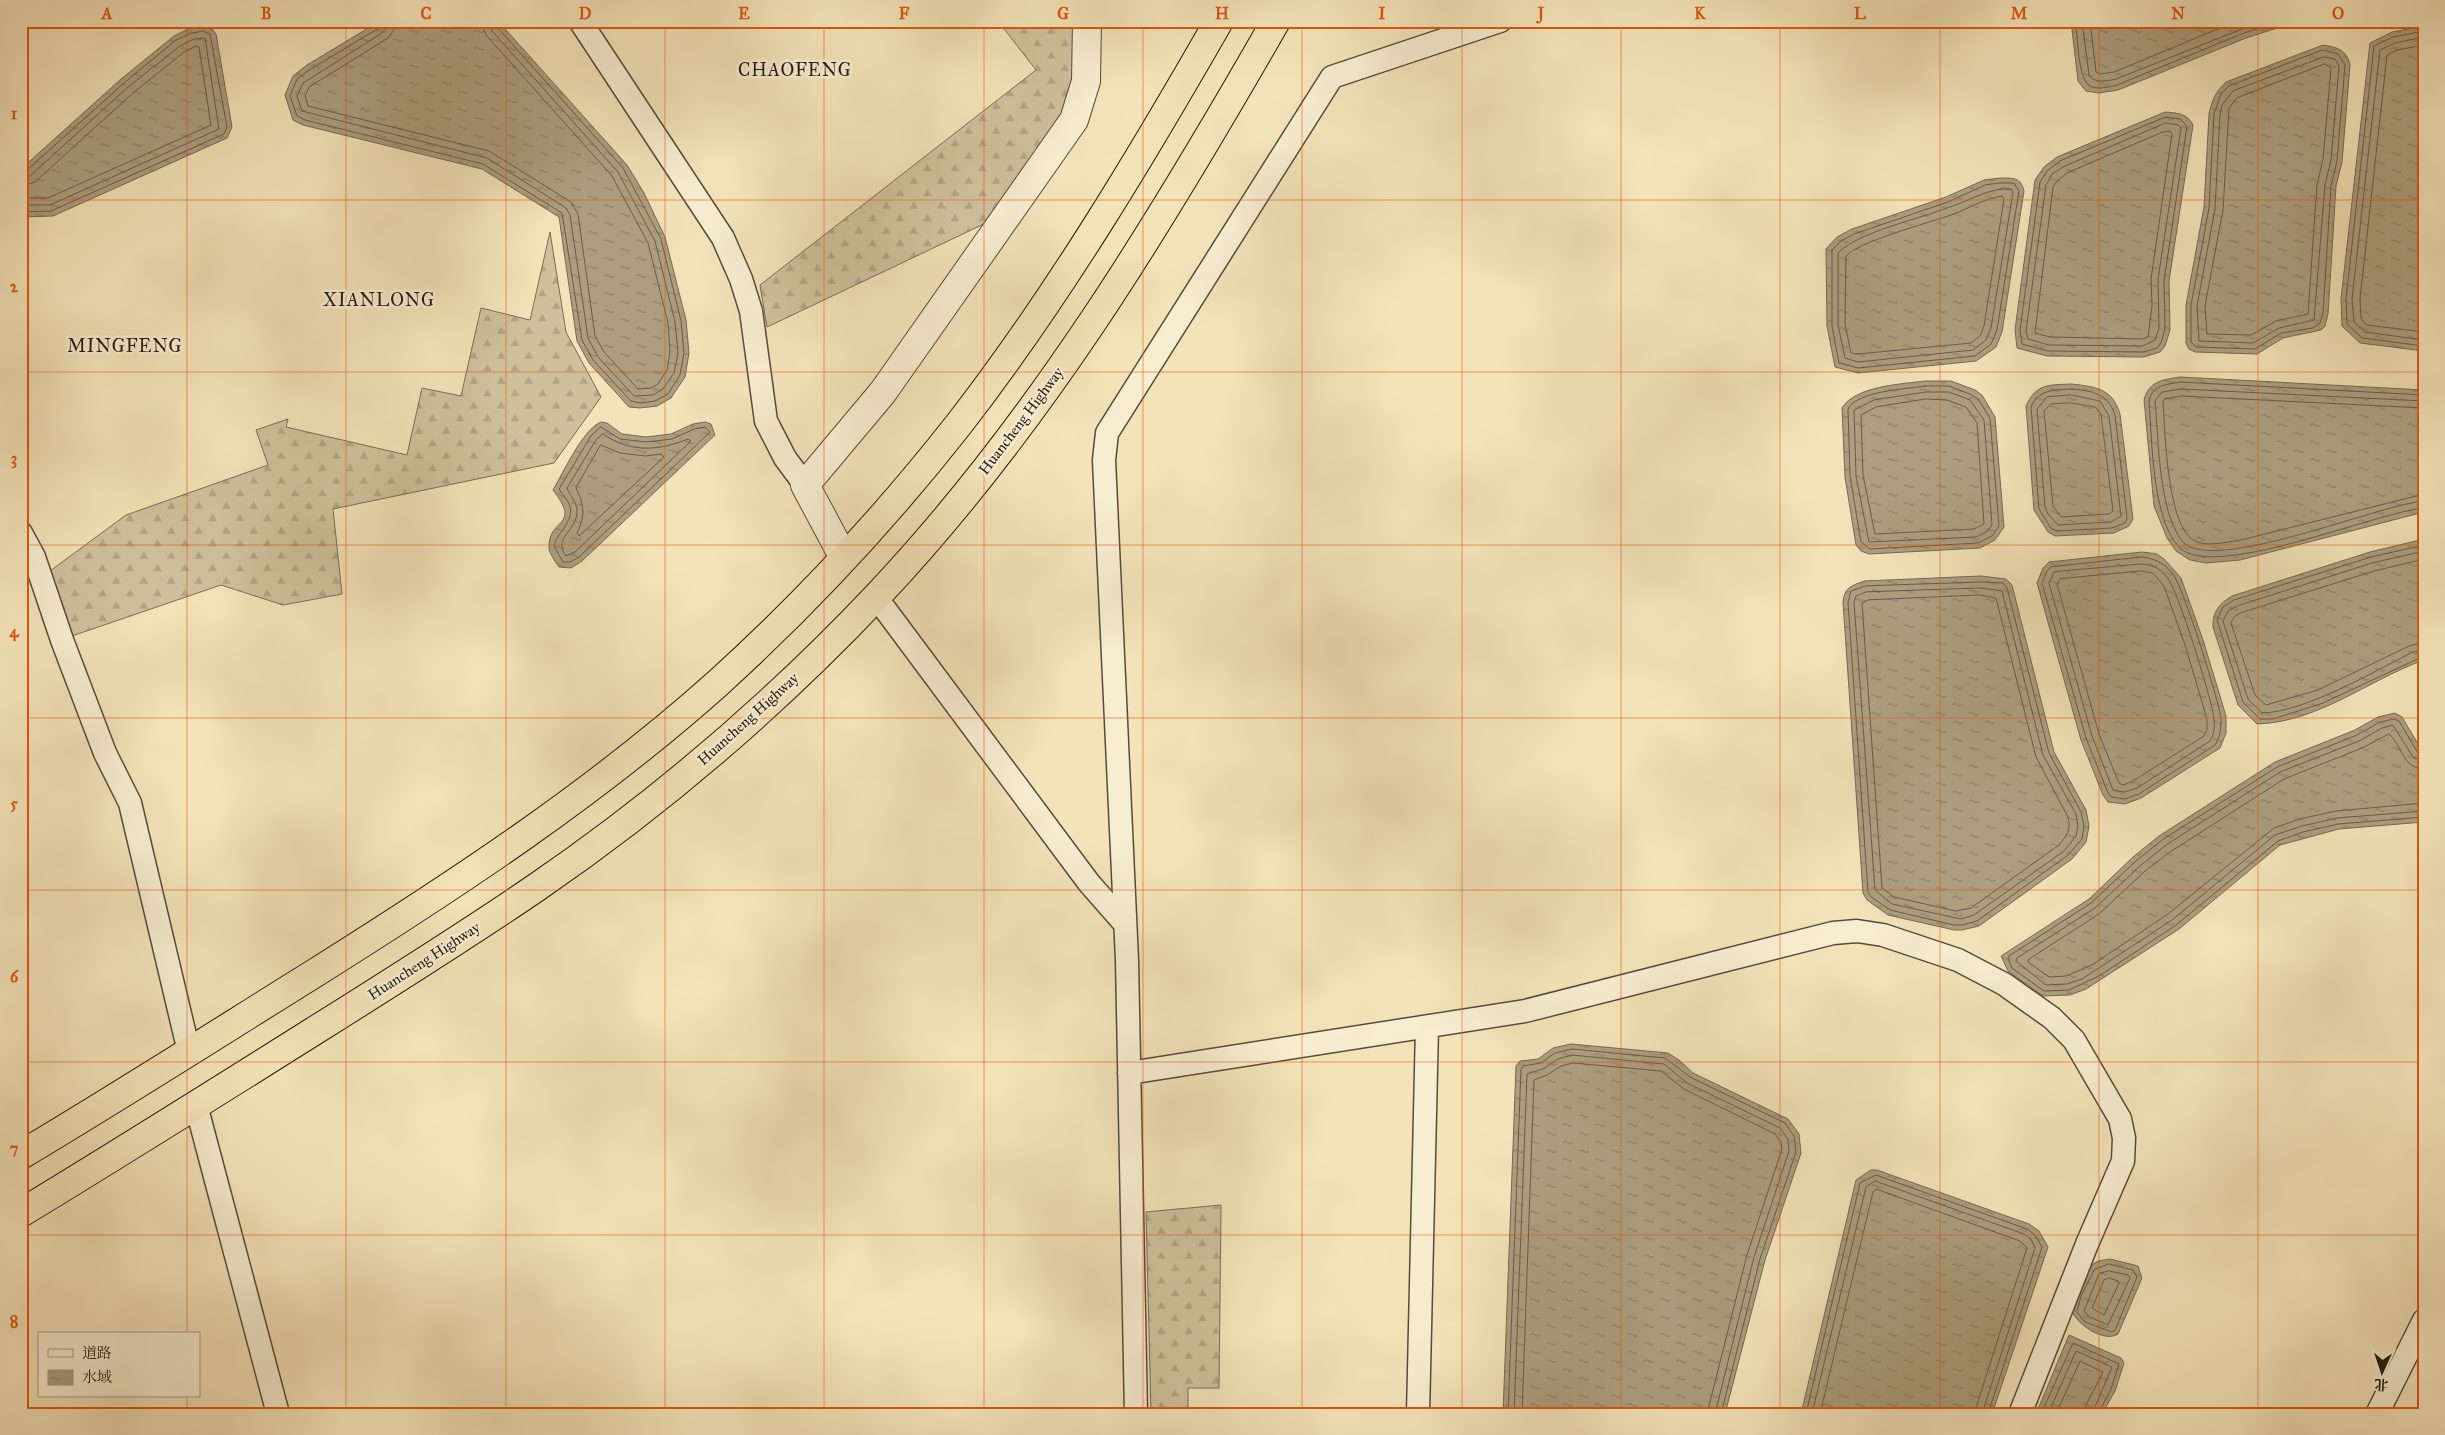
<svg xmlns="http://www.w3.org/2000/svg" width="2445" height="1435" viewBox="0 0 2445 1435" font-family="'IM FELL Great Primer','Noto Serif SC',serif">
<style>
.forest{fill:url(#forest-firs);stroke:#786c56}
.water{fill:url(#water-ripples);stroke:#756853}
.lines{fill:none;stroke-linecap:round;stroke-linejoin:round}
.shore{stroke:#675b48;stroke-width:1}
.minor-casing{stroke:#564b3b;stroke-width:25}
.tertiary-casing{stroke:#564b3b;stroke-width:30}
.trunk-casing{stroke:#221811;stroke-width:30}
.minor{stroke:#f7edd1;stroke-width:22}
.tertiary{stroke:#f7edd1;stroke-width:28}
.trunk{stroke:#f3e3b8;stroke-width:28}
.grid{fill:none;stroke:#de560c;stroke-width:1;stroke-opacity:0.55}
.labels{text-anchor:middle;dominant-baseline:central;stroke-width:5;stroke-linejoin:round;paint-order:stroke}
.street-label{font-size:15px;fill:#221811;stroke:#f7edd1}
.quarter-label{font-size:18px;letter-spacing:1px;fill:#221811;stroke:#f7edd1}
.neatline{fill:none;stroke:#de560c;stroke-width:2}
.grid-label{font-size:16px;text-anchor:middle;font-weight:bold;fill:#de560c}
</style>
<defs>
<pattern id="forest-firs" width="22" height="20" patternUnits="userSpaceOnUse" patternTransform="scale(1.25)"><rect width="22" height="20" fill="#cfc09c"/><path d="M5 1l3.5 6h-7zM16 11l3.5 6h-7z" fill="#b1a485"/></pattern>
<pattern id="water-ripples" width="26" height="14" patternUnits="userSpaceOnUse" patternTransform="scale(1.25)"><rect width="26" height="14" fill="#ac9e7f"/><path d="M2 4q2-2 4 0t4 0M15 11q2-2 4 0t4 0" fill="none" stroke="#8c8067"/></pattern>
</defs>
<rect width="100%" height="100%" fill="#f3e3b8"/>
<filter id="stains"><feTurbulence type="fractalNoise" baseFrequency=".004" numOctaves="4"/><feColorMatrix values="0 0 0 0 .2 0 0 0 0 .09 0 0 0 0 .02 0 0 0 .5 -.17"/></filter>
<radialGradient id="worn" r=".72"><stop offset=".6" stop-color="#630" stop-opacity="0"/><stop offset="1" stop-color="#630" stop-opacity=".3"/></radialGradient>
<!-- forest -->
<path class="forest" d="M998 21H1078L1080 53 1066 114 986 223 767 327 760 285 1036 70Z
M550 232 566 332 601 397 554 463 333 509 342 594 283 605 221 585 69 637 50 571 126 515 268 465 256 430 288 419 286 427 407 455 422 388 461 396 481 308 530 320Z
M1221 1205 1219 1388H1188V1414H1151L1146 1212Z"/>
<!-- water -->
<path class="water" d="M380 21H498L627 165 644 193 665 237 686 320 689 353 685 377 671 398 657 406 640 408 629 407 589 363 577 341 559 217 482 169 303 125 293 120 285 95 293 76 307 65Z
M2071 21H2299L2246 38 2118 90 2099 93 2086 91 2078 81Z
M202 26 213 30 216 34 232 127 227 138 53 216 21 217V169L121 79 174 36 190 28Z
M2424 26V351L2360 343 2342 326 2341 299 2370 43 2392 32Z
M2323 45C2337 47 2347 50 2350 65L2342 162 2336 186 2328 314 2325 326 2321 330 2283 338 2257 354 2195 352 2189 349 2186 343V305L2204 207 2209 114C2212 100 2216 91 2226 82Z
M2165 112C2177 113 2187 113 2193 125L2169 281 2170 330 2165 346 2160 352 2144 357 2047 356 2017 348 2015 330 2035 180 2044 167 2057 157Z
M2000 178C2013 178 2021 177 2024 191L2002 332 1996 347 1976 361 1858 373 1835 367 1827 326 1826 249 1837 237 1852 229 1946 197 1984 180Z
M2180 377 2424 390V512L2240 560 2206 563 2190 560 2176 551 2167 538 2154 506 2144 400C2149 381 2162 380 2180 377Z
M1925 381H1951L1975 390 1982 395 1995 417 2004 527 1995 540 1980 548 1869 554 1861 551 1856 545 1845 477 1842 408C1855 386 1902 384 1925 381Z
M2072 384C2096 387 2112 388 2120 414L2133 519 2129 526 2114 533 2055 536 2048 532 2034 510 2026 406C2036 383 2050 385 2072 384Z
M601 422 607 423 622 434 646 437 671 434 693 424 705 422 711 424 715 435 582 561 571 568 559 567C555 561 548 552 549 546 549 518 582 527 553 490 563 473 583 429 601 422Z
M2424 539V660C2368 680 2319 722 2257 724L2238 705 2213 627C2212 612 2220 603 2232 596L2370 552Z
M2142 552 2157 554 2164 559 2181 578 2203 640 2226 716V733L2220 748 2141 798 2125 804 2108 802 2103 795 2081 740 2037 583 2043 568 2049 562Z
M1981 576 2006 579 2012 585 2054 752 2086 810 2089 826 2086 842 2072 859 1979 926 1962 930H1954L1888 915 1867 900 1863 893 1843 602C1844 588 1851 586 1864 581Z
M2395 713 2402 717 2424 754V822L2339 829 2280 845 2179 929 2086 989 2070 995 2043 996 2008 971 2001 956 2089 899 2133 857 2159 836 2275 762 2355 730 2378 717Z
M1571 1044 1668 1053 1679 1060 1693 1073 1788 1119 1799 1134 1801 1153 1765 1260 1725 1414H1503L1516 1066 1520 1061 1538 1059 1553 1048Z
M1871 1170H1877L2029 1224 2039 1231 2048 1247 1992 1414H1801L1856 1180Z
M2110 1259 2138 1266 2142 1278 2118 1334C2105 1343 2077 1325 2072 1311L2090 1266 2098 1261Z
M2069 1335 2121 1358 2124 1363 2115 1391 2102 1414H2036Z"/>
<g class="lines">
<!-- shore -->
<path class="shore" d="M381 21 379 28 309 70 297 79 290 96 297 116 305 120 483 164 562 213 582 340 593 360 631 401 640 403 655 401 668 394 680 375 684 353 681 321 661 239 623 168 497 27 495 21
M388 21 386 28 382 33 303 83 297 96 302 111 487 158 566 208 570 215 588 338 598 357 634 396 653 395 663 389 674 373 678 353 675 322 655 241 618 172 492 31 489 21
M395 21 394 30 388 38 309 87 305 96 308 106 489 151 571 202 578 214 595 336 604 352 638 389 651 388 658 384 667 370 670 352 668 323 648 243 612 176 486 35 481 21
M2076 21C2077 35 2078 80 2090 86 2097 90 2109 87 2117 85L2244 33 2283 21
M2082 21 2089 75C2095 84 2106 81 2116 79L2262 21
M2090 21 2096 72 2100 74 2114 72 2237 21
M2424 31 2393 37 2374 46 2346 299 2347 324 2362 338 2424 346
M2424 37 2395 43 2380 50 2352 299 2354 322 2365 332 2424 340
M2424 45 2397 50 2387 55 2360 299 2361 319 2367 325 2424 332
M2323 50 2338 54 2345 65 2337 161 2331 186 2323 313 2320 323 2313 328 2281 333 2255 349 2196 347 2191 342V305L2209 208 2214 114 2221 94 2229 86Z
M2324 57 2335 59 2339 66 2331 160 2325 185 2314 320 2279 328 2253 343 2199 341 2197 306 2215 209 2220 115 2222 105 2233 91Z
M2325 64 2331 68 2323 159 2317 185 2308 314 2276 321 2251 335 2207 334 2205 306 2223 210 2229 108 2237 98Z
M2166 117 2180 119 2187 126 2164 281 2165 329 2161 343 2157 348 2144 352 2048 351 2022 344 2020 330 2040 182 2048 170 2060 161Z
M2166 123 2178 125 2181 128 2158 279 2159 328 2155 340 2143 346 2049 345 2028 339 2026 331 2046 185 2052 174 2063 167Z
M2163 132 2170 131 2172 134 2151 279 2152 306 2148 337 2143 339 2050 337 2035 333 2053 187 2058 180 2067 173Z
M21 172 26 171 124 83 176 40 192 33 203 31 210 34 227 127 224 134 51 211 21 212
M21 178 30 176 128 87 180 46 194 39 205 38 219 129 50 205H21
M2000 183H2014L2019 191 1997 330 1991 344 1975 356 1858 368 1839 363 1832 326V250L1841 241 1854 234 1948 202 1985 185Z
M21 186 35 182 133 93 184 52 196 46 199 47 211 125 48 198H21
M2001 189H2011L2013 192 1991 328 1986 340 1973 350 1858 362 1845 358 1838 325V253C1858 232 1919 219 1947 208 1966 202 1982 192 2001 189Z
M2002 196 2004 199 1984 326 1980 336 1971 343 1858 354 1851 353 1845 324 1846 256C1860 241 1928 223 1951 215 1968 209 1983 199 2002 196Z
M1925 386H1949L1972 395 1978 399 1990 418 1999 526 1992 536 1978 543 1870 549 1861 542 1850 476 1848 409C1857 391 1906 389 1925 386Z
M2072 389C2092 391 2108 393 2115 415L2127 518 2125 523 2112 528 2056 531 2051 528 2039 509 2031 407C2039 389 2054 390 2072 389Z
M1926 392H1949L1970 400 1984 420 1992 525 1988 531 1976 537 1869 542 1856 476 1854 410 1874 400Z
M2072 395 2100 401 2109 416 2121 516 2111 522 2058 525 2048 514 2045 507 2037 409 2047 397Z
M2424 395 2180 382C2166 385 2153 384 2149 401 2152 439 2152 519 2179 547 2212 582 2376 512 2424 508
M1926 399 1947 400 1966 407 1977 423 1984 524 1974 529 1875 534 1863 475 1861 415 1876 407Z
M2424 401 2181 389 2162 392 2155 401C2159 441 2158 509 2182 541 2210 576 2380 504 2424 501
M2072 403 2095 407 2101 414 2113 511 2109 514 2061 517 2053 506 2044 411 2051 404Z
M2424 408 2181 396 2165 399 2163 402C2165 431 2167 528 2195 541 2207 547 2225 542 2237 541L2424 494
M601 427 620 439 646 442 672 439 694 429 705 427 710 432 579 557 570 562H563L554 546C557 532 574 522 570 506 568 500 562 495 559 489L591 436Z
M603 434C630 453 658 451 688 439L691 441 575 552 566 556C552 537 578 531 577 510 576 501 570 496 567 488L596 440Z
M601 445 620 453 646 456 661 454 664 457 579 536 577 533C586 515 584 505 576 488Z
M2424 545 2371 557 2234 600 2223 607 2217 620 2243 702 2260 719H2273L2323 703 2424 656
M2424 551 2372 563 2237 606 2228 611 2223 621 2248 699 2262 713C2305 712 2373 672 2413 652L2424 650
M2142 557C2155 559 2163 562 2172 573 2183 585 2219 701 2221 719 2221 729 2220 737 2215 745L2139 794 2125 799 2111 797 2108 793 2086 738 2042 583 2047 571 2051 567Z
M2424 559 2374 571 2240 613 2234 617 2231 623 2255 695 2266 705 2318 690 2409 646 2424 642
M2141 564C2153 565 2160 568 2167 577 2178 590 2212 700 2214 719 2215 727 2214 734 2210 741L2137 788 2124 792 2113 790 2092 736 2049 583 2054 572Z
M2141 571 2153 573 2164 586 2185 645 2207 719V730L2204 736 2133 781 2123 785 2119 783 2099 734 2057 584 2060 579Z
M1981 582 2003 583 2007 588 2049 753 2081 812 2084 826 2082 839 2068 855 1977 921 1962 925H1954L1890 910 1871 897 1868 892 1848 602 1851 591 1865 586Z
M1981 588 2002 591 2043 755 2076 814 2078 826 2076 836 2064 851 1974 915 1961 919 1892 904 1875 890 1854 602 1856 596 1866 592Z
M1980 595 1996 598 2036 757 2068 817C2071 830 2067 835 2059 845L1971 908 1956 911 1894 897 1882 888 1862 603 1868 600Z
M2424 756 2418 753 2399 721 2394 719 2380 722 2357 735 2277 767 2162 840 2136 861 2091 903 2009 956 2008 959 2012 968 2044 991 2069 990 2099 976 2176 925 2278 841 2303 832 2338 824 2424 817
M2424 762 2413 757 2393 725 2382 728 2359 741 2280 772 2166 845 2140 866 2095 908 2017 958 2016 961 2046 985 2067 984 2082 979 2172 920 2275 835 2302 826 2337 818 2424 811
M2424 769C2402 768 2402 745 2389 734L2362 748 2284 779 2170 852 2145 871 2099 914 2029 959 2028 962 2049 977 2066 976 2092 965 2168 914 2274 828 2300 819 2336 811 2424 803
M2109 1264 2133 1270 2137 1277 2115 1330 2112 1332 2085 1322 2077 1312 2081 1296 2094 1270Z
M2109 1271 2128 1275 2130 1278 2108 1325 2088 1316 2084 1311 2099 1274Z
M2109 1278 2118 1281 2119 1283 2104 1315 2092 1308 2104 1280Z
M1508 1414 1521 1069 1523 1066 1541 1063 1555 1053 1572 1049 1665 1058 1690 1077 1785 1123 1794 1136 1796 1152 1760 1259 1721 1414
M1514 1414 1527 1074 1543 1069 1558 1059 1572 1055 1664 1064 1687 1083 1780 1128 1788 1139 1789 1151 1754 1257 1715 1414
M1522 1414 1534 1080 1547 1075 1561 1066 1573 1063 1661 1071 1684 1089 1775 1134 1781 1142 1782 1149 1747 1255 1707 1414
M1806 1414 1860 1183 1876 1175 2027 1229 2035 1235 2042 1247 1988 1414
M1812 1414 1866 1187 1875 1181 2024 1234 2031 1239 2035 1248 1982 1414
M1820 1414 1873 1192 1876 1189 2020 1241 2027 1248 1974 1414
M2041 1414 2073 1343 2119 1364 2111 1389 2098 1414
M2048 1414 2076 1351 2112 1367 2092 1414
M2056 1414 2080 1361 2103 1372 2086 1405 2085 1414"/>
<!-- minor casing -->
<g class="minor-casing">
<path id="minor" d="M580 21 723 238 741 279 751 311 766 421 785 458 805 485
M21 533 34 557 62 640 105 753 130 803 189 1052
M876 597 1089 883 1125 924
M1129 1073 1525 1011 1833 933 1857 931 1883 935 1958 960 2004 984 2052 1018 2074 1040 2120 1119 2124 1138 2123 1161 2087 1244 2020 1414
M196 1105 278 1414
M1136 1414 1127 960 1104 460 1107 433 1332 77 1500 21
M1418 1414 1427 1027
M2377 1414 2424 1320"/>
</g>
<!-- tertiary casing -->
<g class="tertiary-casing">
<path id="tertiary" d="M844 558 805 485 883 392 1074 120 1086 81 1087 21"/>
</g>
<!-- trunk casing -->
<g class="trunk-casing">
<path id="trunk" d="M21 1155C120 1096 217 1034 315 973 455 885 594 794 718 683 805 604 886 517 959 424 1056 299 1140 159 1219 21
M21 1213C120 1153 217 1092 314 1031 389 984 464 937 537 887 661 802 776 703 879 594 1039 424 1161 222 1276 21"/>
</g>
<!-- minor -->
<use href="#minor" class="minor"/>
<!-- tertiary -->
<use href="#tertiary" class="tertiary"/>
<!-- trunk -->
<use href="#trunk" class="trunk"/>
</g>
<!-- grid -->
<path class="grid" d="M187 21V1334M346 21V1414M506 21V1414M665 21V1414M824 21V1414M984 21V1414M1143 21V1414M1302 21V1414M1462 21V1414M1621 21V1414M1780 21V1414M1940 21V1414M2099 21V1414M2258 21V1414M21 200H2424M21 372H2424M21 545H2424M21 718H2424M21 890H2424M21 1062H2424M21 1235H2424M187 1396V1414"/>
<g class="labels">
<!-- street labels -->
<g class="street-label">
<text transform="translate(1021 421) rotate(-53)">Huancheng Highway</text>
<text transform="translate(748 719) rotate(-42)">Huancheng Highway</text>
<text transform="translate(424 961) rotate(-33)">Huancheng Highway</text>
</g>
<!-- quarter labels -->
<g class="quarter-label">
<text x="795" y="70">CHAOFENG</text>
<text x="379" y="300">XIANLONG</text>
<text x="125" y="346">MINGFENG</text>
</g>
</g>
<!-- margin -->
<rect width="2445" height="1435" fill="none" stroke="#f3e3b8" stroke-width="55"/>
<!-- legend -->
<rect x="38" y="1332" width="162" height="65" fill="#f7edd1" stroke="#a29884"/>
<rect x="48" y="1349" width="25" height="8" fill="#f7edd1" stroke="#a29884"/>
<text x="82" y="1358" font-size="15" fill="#221811">道路</text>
<rect x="48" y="1370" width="25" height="15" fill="url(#water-ripples)" stroke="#a29884"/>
<text x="82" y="1382" font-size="15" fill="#221811">水域</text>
<!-- north arrow -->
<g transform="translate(2382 1372) rotate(183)" stroke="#f7edd1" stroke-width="4" paint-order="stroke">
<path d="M0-4L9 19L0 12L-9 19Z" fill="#221811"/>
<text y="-8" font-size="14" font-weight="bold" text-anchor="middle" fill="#221811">北</text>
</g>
<rect x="28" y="28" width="2390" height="1380" class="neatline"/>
<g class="grid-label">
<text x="107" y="19">A</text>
<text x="266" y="19">B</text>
<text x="426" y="19">C</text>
<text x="585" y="19">D</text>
<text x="744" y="19">E</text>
<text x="904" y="19">F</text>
<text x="1063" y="19">G</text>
<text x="1222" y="19">H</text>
<text x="1382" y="19">I</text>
<text x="1541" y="19">J</text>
<text x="1700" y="19">K</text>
<text x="1860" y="19">L</text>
<text x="2019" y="19">M</text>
<text x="2178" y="19">N</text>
<text x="2338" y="19">O</text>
<text x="14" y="119">1</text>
<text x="14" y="292">2</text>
<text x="14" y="464">3</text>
<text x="14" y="637">4</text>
<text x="14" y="809">5</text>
<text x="14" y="982">6</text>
<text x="14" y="1154">7</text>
<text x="14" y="1327">8</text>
</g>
<rect width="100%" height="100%" filter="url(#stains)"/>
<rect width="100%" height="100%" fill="url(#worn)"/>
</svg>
